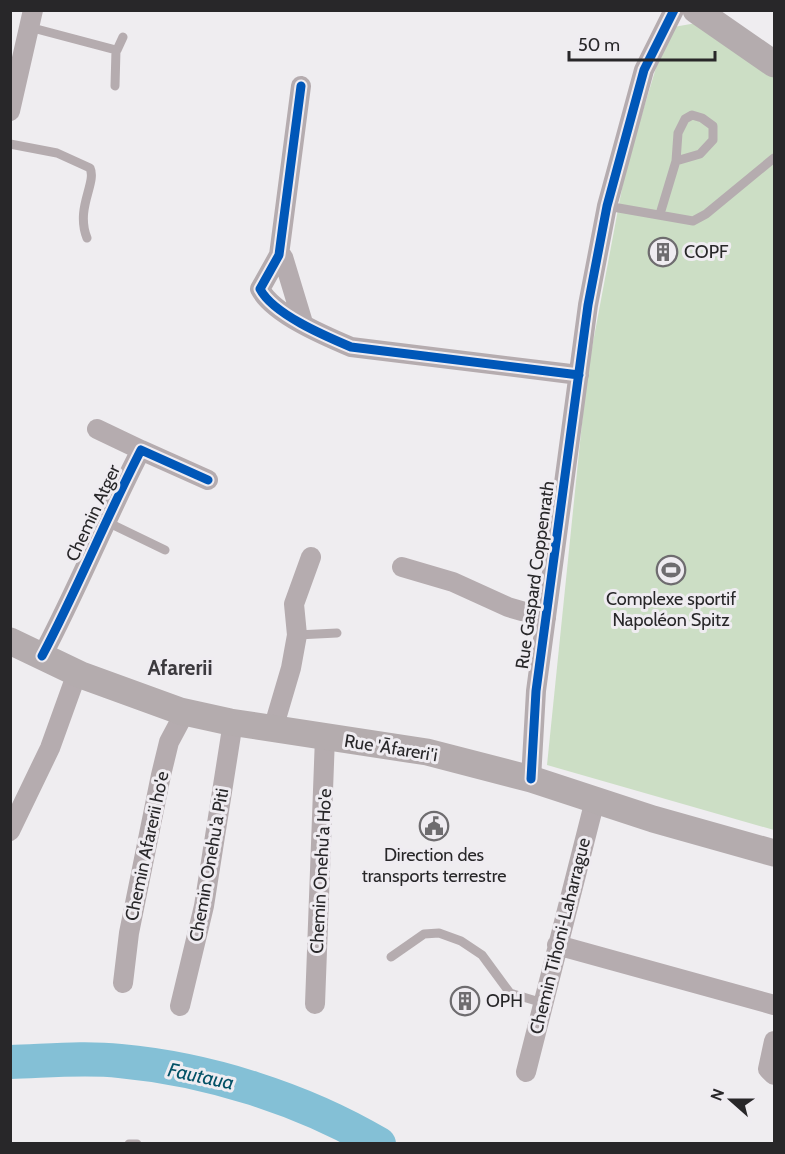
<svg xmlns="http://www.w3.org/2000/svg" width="785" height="1154" viewBox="0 0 785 1154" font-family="Cabin,sans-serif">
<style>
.green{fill:#ccdec5}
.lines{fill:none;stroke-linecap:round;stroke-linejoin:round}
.river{stroke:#84c0d6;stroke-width:34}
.service{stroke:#b5acaf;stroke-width:9}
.minor{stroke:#b5acaf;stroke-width:20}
.secondary{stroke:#b4acae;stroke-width:27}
.cycleway-casing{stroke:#efecf1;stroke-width:13}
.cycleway{stroke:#0057b8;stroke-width:9}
.labels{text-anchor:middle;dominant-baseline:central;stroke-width:6;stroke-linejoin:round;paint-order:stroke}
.poi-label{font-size:18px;fill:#282729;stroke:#efecf1;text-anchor:start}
.street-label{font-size:18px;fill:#282729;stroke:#efecf1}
.water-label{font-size:20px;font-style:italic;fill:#035166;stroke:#efecf1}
.quarter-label{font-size:21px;font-weight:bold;fill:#3c3a3e;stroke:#efecf1}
</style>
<rect width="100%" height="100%" fill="#efedf0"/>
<!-- green -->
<path class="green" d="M702 22 774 71V830L547 765 587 374 626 167 668 28Z"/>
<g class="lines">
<!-- river -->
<path class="river" d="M10 1062C46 1061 84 1057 120 1061 208 1069 303 1099 379 1144"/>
<!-- service -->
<path class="service" d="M29 27 116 50 115 86
M117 50 123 37
M10 144 57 153 90 168C97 183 75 208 87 238
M607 206 693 221 706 214 774 158
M660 214 676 161 678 133 685 119 692 115 702 118 713 126V140L700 154 676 161
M105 521 165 550
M297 635 337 633
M391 957 424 934 439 933 461 941 482 955 510 993 543 1003
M129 1144H137"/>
<!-- minor -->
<path class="minor" d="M301 86 279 255 260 289C273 314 325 336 351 347L579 375
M10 111 33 10
M279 255 283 257 303 323
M97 429 141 450
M402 567 453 582 508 607 546 618
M42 656C78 588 106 518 141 450L208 480
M273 729 291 668 297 635 294 604 311 557
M531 779 536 691 588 305 607 206 644 70 674 10
M10 831 50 748 77 673
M557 945 774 1005
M123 983 129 933 161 775 169 742 185 712
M315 1004 325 737
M180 1006 204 906 233 722
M774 1041 768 1069 774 1075
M526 1072 595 800"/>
<!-- secondary -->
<path class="secondary" d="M696 10 774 64
M10 641 81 675 180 711 230 722 427 752 531 779 653 819 774 853"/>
<!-- cycleway casing -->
<g class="cycleway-casing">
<path id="cycleway" d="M301 86 279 255 260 289C273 314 325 336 351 347L579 375
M42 656C78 588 106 518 141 450L208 480
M531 779 536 691 588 305 607 206 644 70 674 10"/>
</g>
<!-- cycleway -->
<use href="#cycleway" class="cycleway"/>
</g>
<!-- icons -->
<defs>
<g id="building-ring" transform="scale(1.5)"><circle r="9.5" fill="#efecf1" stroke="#6e6c6f" stroke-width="1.5"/><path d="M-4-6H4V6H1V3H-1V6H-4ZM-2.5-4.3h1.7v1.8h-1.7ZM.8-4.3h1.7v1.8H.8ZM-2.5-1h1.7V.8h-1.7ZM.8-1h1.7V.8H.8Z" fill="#6e6c6f"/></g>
<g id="stadium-ring" transform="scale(1.5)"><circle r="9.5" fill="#efecf1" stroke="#6e6c6f" stroke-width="1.5"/><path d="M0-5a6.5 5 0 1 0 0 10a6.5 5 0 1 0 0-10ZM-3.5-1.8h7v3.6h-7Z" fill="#6e6c6f"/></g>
<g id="civic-ring" transform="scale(1.5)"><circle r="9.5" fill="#efecf1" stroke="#6e6c6f" stroke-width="1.5"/><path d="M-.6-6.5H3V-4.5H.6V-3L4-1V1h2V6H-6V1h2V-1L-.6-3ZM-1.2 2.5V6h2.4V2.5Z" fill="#6e6c6f"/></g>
</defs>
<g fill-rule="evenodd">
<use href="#building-ring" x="663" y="252"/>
<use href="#stadium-ring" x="671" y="570"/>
<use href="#civic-ring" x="434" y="826"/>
<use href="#building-ring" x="465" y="1001"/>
</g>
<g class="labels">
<!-- poi labels -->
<g class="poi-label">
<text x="684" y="252">COPF</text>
<text x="671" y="599" text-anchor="middle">Complexe sportif<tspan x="671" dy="21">Napoléon Spitz</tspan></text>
<text x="434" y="855" text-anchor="middle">Direction des<tspan x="434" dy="21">transports terrestre</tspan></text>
<text x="486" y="1001">OPH</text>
</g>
<!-- street labels -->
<g class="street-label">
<text transform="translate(93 513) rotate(-65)">Chemin Atger</text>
<text transform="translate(535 575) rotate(-82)">Rue Gaspard Coppenrath</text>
<text transform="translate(391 748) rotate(9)">Rue 'Āfareri'i</text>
<text transform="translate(147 846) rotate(-78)">Chemin Afarerii ho'e</text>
<text transform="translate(209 865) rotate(-80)">Chemin Onehu'a Piti</text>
<text transform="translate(321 871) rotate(-87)">Chemin Onehu'a Ho'e</text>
<text transform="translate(560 936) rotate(-76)">Chemin Tihoni-Laharrague</text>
</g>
<!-- water labels -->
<g class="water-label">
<text transform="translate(201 1076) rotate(12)">Fautaua</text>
</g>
<!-- quarter labels -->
<g class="quarter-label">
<text x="180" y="667">Afarerii</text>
</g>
</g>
<!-- border -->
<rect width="785" height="1154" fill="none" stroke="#282729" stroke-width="24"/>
<!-- north arrow -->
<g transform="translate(731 1100) rotate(291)" stroke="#efecf1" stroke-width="4.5" paint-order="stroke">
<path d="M0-4.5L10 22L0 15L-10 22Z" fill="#282729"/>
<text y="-9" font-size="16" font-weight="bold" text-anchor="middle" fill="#282729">N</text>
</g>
<!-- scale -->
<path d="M569 51v9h146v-9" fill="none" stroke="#282729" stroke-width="3"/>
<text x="578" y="51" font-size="18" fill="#282729" stroke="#efecf1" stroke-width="4.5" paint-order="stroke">50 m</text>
</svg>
